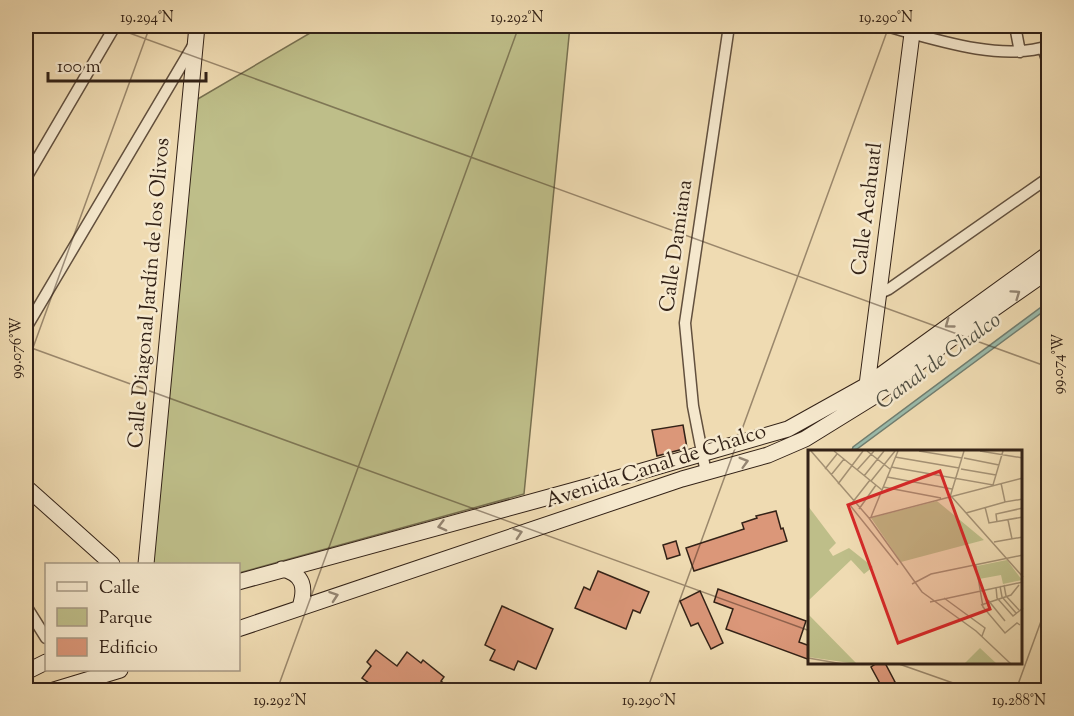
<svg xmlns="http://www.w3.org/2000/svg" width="1074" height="716" viewBox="0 0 1074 716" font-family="'Sorts Mill Goudy',serif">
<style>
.green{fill:#bebe89;stroke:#787050;stroke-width:1.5}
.water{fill:#9abbab;stroke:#717e70;stroke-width:1.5}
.building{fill:#db9779;stroke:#332217;stroke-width:1.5}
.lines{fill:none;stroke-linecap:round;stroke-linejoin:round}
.street-casing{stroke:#62503e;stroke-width:13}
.secondary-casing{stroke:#332217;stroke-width:17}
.street{stroke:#f5e8cd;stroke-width:10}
.secondary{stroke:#f5e8cd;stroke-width:15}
.oneway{stroke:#948572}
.ticks{fill:none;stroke:#332217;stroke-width:1.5;stroke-opacity:0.45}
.labels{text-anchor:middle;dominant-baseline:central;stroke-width:5;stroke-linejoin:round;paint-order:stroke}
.street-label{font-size:21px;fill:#332217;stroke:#f5e8cd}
.water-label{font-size:22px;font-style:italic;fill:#525043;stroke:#f5e8cd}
.inset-road{fill:none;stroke:#a49174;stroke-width:1.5}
.view{fill:#d62828;fill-opacity:0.15;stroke:#d62828;stroke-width:3}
.inset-edge{fill:none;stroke:#332217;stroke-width:3}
.neatline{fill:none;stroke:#332217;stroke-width:2}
.ticks-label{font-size:15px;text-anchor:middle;fill:#332217}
</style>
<rect width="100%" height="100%" fill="#efdbb2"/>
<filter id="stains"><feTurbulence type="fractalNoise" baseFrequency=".00333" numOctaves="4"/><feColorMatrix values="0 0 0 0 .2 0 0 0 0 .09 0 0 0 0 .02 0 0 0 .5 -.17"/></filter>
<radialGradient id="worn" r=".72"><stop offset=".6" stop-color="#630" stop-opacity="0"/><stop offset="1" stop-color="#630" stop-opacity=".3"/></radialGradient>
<!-- green -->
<path class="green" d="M322 26H570L524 494 239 573 238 564H152L196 100Z"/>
<!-- water -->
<path class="water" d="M1048 302V308L857 449 852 450 853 447Z"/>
<!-- building -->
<path class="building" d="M683 425 687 448 657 456 652 430Z
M776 511 781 529 783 528 787 541 694 571 686 548 744 529 742 523 757 518 756 516Z
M676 541 680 555 667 559 663 545Z
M598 571 649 592 640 613 633 610 626 629 575 608 584 587 590 590Z
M718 589 806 621 799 642 810 646V660L726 629 733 609 714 602Z
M700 591 723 643 711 649 698 623 691 626 680 601Z
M502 606 553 629 536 669 518 661 514 670 490 660 495 650 485 645Z
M376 650 397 666 407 652 421 663 423 660 444 677 441 681 452 690H379L362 678 371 666 367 662Z
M877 663H885L895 682 883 689 871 667Z"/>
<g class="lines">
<!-- street casing -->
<g class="street-casing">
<path id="street" d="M886 26C933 39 1001 62 1048 46
M1015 26 1020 52
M1043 48 1048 63
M26 178 115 26
M878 294 889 289 1048 178
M26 328 194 44
M706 473 693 406 685 323 729 26
M26 606 46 638"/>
</g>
<!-- secondary casing -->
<g class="secondary-casing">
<path id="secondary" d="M869 389 867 385 913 26
M26 487 112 564
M146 564 197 26
M282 569C304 574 306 588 300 607
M238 582 604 482 788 429 867 385 1048 254
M238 629 682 479 768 455 805 439 873 397 955 336 1048 271
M26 672 46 662
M54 690 120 670"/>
</g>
<!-- street -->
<use href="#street" class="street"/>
<!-- secondary -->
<use href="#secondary" class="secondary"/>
</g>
<!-- one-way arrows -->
<defs><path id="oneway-chevron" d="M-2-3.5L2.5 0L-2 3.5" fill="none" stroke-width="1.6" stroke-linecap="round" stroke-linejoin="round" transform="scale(1.5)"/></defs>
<g class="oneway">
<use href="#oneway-chevron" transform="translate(1016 294) rotate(-35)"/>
<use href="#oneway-chevron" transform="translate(949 324) rotate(144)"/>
<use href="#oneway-chevron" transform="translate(744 462) rotate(-16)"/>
<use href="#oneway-chevron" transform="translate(442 526) rotate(165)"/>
<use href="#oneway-chevron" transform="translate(518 533) rotate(-18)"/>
<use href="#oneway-chevron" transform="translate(334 596) rotate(-19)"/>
</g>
<!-- ticks -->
<path class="ticks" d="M110 26 1048 367M26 346 810 631M26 367 150 26M899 664 973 690M277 690 519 26M647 690 889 26M1016 690 1048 602"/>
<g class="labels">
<!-- street labels -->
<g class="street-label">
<text transform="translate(868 209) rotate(-83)">Calle Acahuatl</text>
<text transform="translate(677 246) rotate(-82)">Calle Damiana</text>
<text transform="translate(150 293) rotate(-85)">Calle Diagonal Jardín de los Olivos</text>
<text transform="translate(656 467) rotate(-18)">Avenida Canal de Chalco</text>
</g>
<!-- water labels -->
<g class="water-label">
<text transform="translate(939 362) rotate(-36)">Canal de Chalco</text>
</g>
</g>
<!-- overview -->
<g transform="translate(808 450)">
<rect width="214" height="214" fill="#efdbb2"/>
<path d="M129 51 176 90 93 112 63 68ZM0 56 28 93 21 100 25 106 41 98 65 117 56 124 43 110 0 151ZM199 110 214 130 195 134 193 125 171 129 169 116ZM0 164 49 214 0 207ZM172 198 189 214H156Z" fill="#bebe89"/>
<path class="inset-road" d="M3 1 61 68 114 142 168 181 203 214M26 1 74 40M59 1 82 19M111 1 154 8M172 1 215 8M87 7 151 18M156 8 191 15M83 17 185 35 195 1M17 19 29 4M153 19 188 25M49 20 66 1M23 25 36 9M56 26 76 1M79 27 144 39M63 31 87 1M193 33 197 52 215 49M30 34 55 1M75 37 133 48M143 46 215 127M142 47 156 1M44 53 62 30M41 54 90 115M177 57 181 73 215 67M51 59 68 35M158 63 197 52M63 67 90 1M61 68 215 28M200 70 204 89M189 72 188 64 215 58M186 92 215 87M168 115 175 157 197 183 209 173 212 175M104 134 123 124 215 105M196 135 198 146 211 160M192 136 194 147 208 163M188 137 189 148 205 166 215 158M136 148 177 178 174 186M180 150 197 171M122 152 215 132M173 155 203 145 211 135M0 208 35 214"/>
<path class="view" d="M132 21 182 159 90 193 40 55Z"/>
<rect width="214" height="214" class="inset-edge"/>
</g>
<!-- margin -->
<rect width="1074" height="716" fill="none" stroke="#efdbb2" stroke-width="66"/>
<!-- legend -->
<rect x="45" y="563" width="195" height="108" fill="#f5e8cd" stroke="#a79984" stroke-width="1.5"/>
<rect x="57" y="582" width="30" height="9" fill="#f5e8cd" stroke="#a79984" stroke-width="1.5"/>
<text x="99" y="593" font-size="18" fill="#332217">Calle</text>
<rect x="57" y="608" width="30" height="18" fill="#bebe89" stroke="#a79984" stroke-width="1.5"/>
<text x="99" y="623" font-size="18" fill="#332217">Parque</text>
<rect x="57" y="638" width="30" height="18" fill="#db9779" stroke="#a79984" stroke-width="1.5"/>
<text x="99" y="653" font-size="18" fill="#332217">Edificio</text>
<!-- scale -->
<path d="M48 72v9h158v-9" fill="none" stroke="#332217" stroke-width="3"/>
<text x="57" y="72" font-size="18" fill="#332217" stroke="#f5e8cd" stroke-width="4.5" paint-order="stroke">100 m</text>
<rect x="33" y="33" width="1008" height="650" class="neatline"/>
<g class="ticks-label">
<text x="147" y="22">19.294°N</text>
<text x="517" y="22">19.292°N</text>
<text x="886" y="22">19.290°N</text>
<text transform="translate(16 348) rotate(-90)" y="5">99.076°W</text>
<text transform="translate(1058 364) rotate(-90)" y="5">99.074°W</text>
<text x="280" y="705">19.292°N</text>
<text x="649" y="705">19.290°N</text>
<text x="1019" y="705">19.288°N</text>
</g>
<rect width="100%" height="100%" filter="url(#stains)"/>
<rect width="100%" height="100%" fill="url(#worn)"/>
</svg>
